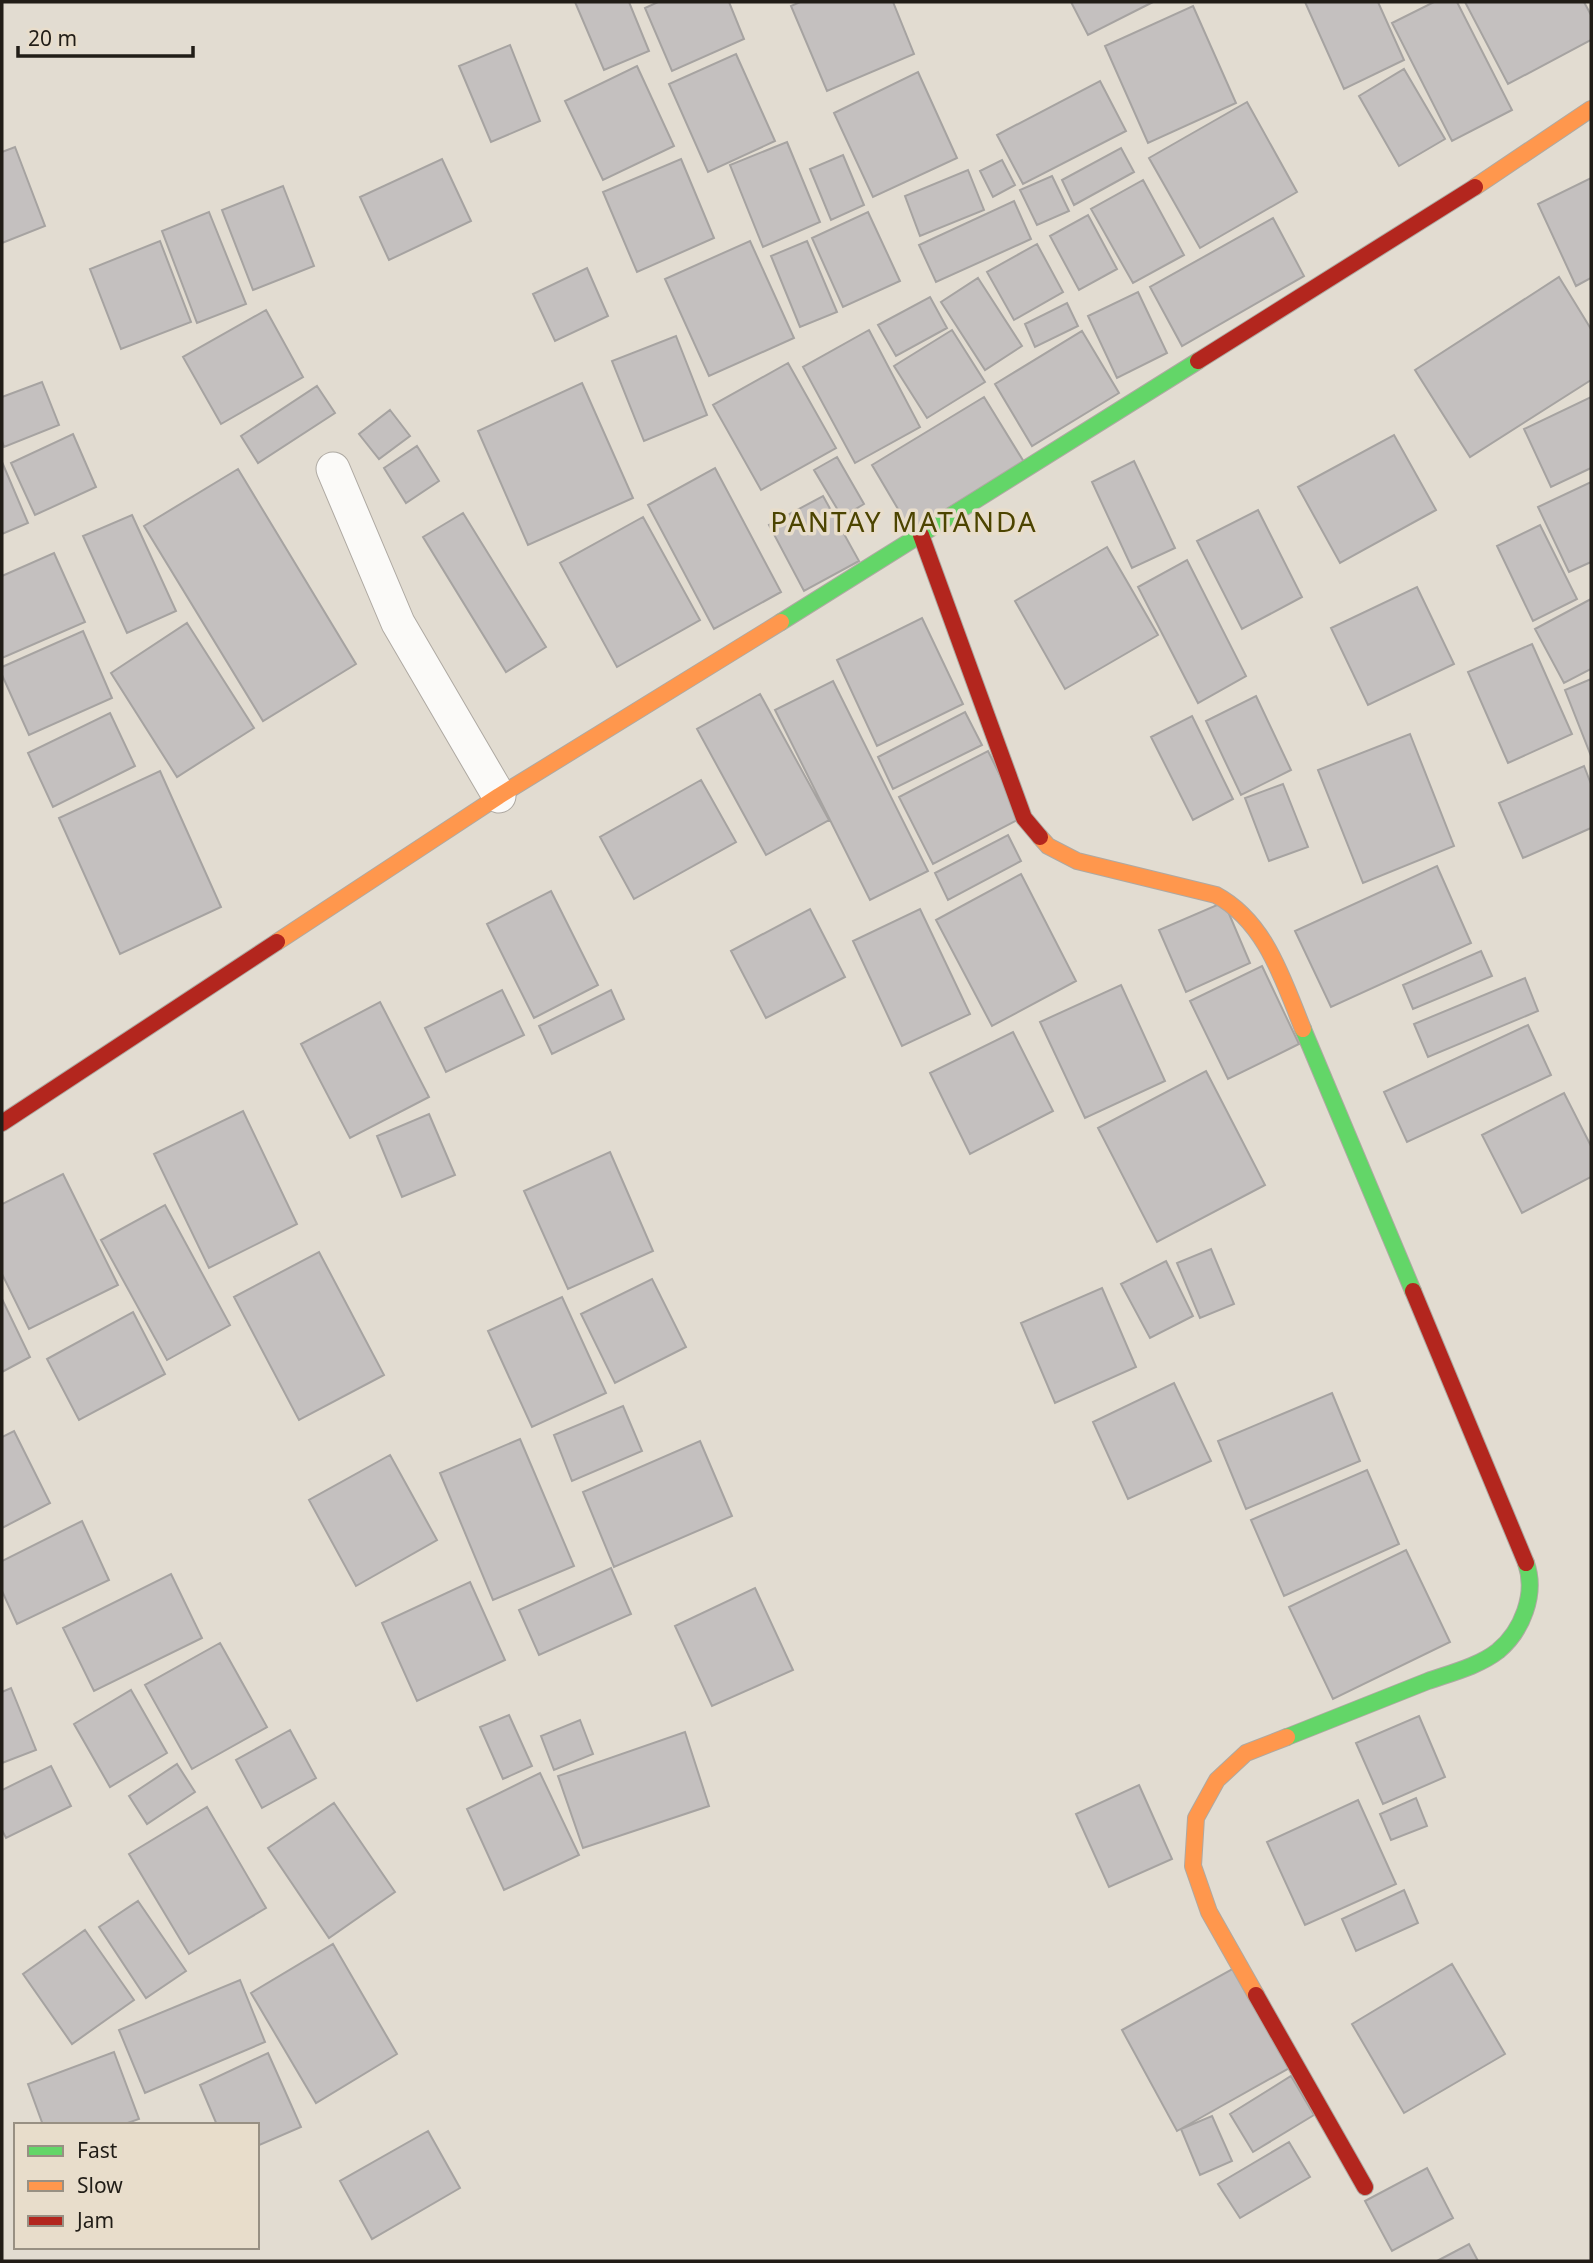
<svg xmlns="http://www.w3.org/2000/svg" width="1593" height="2263" viewBox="0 0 1593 2263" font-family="'Noto Sans',sans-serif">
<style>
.building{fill:#c4c0bf;stroke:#a6a3a1;stroke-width:2}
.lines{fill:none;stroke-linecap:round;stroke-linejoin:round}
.lane-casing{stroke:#aea9a2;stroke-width:35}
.fast-casing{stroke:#aea9a2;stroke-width:18}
.slow-casing{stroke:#aea9a2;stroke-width:18}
.jam-casing{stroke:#aea9a2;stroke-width:18}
.lane{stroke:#fbfaf8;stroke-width:33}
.fast{stroke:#63d668;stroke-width:16}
.slow{stroke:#ff974d;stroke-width:16}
.jam{stroke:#b3261e;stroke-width:16}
.labels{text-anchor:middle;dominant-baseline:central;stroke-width:7;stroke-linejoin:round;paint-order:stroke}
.quarter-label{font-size:28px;letter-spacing:2px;fill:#4c4400;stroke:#e8ddcb}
</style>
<rect width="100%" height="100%" fill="#e2dcd1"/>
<!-- building -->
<path class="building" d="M575 2H629L649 51 604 70Z
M658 2H729L744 39 672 71 645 8Z
M800 2H893L914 54 827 91 791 6Z
M1071 2H1153L1088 35Z
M1305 2H1378L1404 60 1344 89Z
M1434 2H1457L1512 110 1452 141 1392 23Z
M1465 2H1584L1591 15V40L1508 84Z
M1193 6 1236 103 1148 143 1105 46Z
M510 45 540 121 491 142 459 66Z
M736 54 775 141 708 172 669 84Z
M637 66 674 146 603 180 565 101Z
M1404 69 1445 139 1399 166 1359 96Z
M918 72 957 158 873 197 834 113Z
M1100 81 1126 131 1023 184 997 135Z
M1247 102 1297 192 1200 248 1149 158Z
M787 142 820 222 763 247 730 165Z
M15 147 45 226 2 243V152Z
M1121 148 1134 172 1074 205 1062 180Z
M843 155 864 205 831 220 810 169Z
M442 159 471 221 389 260 360 197Z
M681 159 714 238 637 272 603 192Z
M1002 160 1015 185 993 197 980 171Z
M968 170 984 210 920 236 905 196Z
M1052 176 1069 211 1037 225 1020 190Z
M1591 178V278L1576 286 1538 204Z
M1143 180 1184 255 1133 283 1091 209Z
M283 186 314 266 253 290 222 210Z
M1014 201 1031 239 936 282 919 245Z
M209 212 246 304 197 323 162 231Z
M868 212 900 281 843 307 812 238Z
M1088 215 1117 269 1079 290 1050 236Z
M1273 218 1304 276 1182 346 1150 287Z
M160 241 191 322 121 349 90 269Z
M750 241 794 338 709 376 665 279Z
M807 241 837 312 800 327 771 256Z
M1037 244 1063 292 1014 320 987 272Z
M587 268 608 316 555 341 533 294Z
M1559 277 1591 329V380L1470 457 1415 370Z
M978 278 1022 346 985 370 941 302Z
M1138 292 1167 353 1117 378 1088 316Z
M930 297 947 328 896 356 878 325Z
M1067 303 1078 326 1035 347 1025 324Z
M266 310 303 377 221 424 183 357Z
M869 330 920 427 855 463 803 367Z
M952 330 985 382 927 418 894 366Z
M1082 331 1119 393 1032 446 995 384Z
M676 336 707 415 644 441 612 361Z
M788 363 836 448 761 490 713 405Z
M42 382 59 425 4 447 2 441V397Z
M582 383 633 498 528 545 478 431Z
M317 386 335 413 258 463 241 436Z
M984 397 1024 462 911 531 872 465Z
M1591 397V468L1551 487 1524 429Z
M390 410 410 436 379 459 359 434Z
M73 434 96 487 35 515 11 463Z
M1394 435 1436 510 1340 563 1298 487Z
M417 446 439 481 406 503 384 468Z
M837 457 864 504 842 517 814 470Z
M1134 461 1175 548 1132 568 1092 482Z
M2 462 28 523 2 534Z
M715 468 781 592 714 629 648 505Z
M238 469 356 664 263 721 144 526Z
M1591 482V562L1569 572 1538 507Z
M823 496 859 561 804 591 769 525Z
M1258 510 1302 597 1242 629 1197 541Z
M463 513 546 647 506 672 423 537Z
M132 515 176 611 127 633 83 536Z
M643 517 700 620 617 667 560 563Z
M1540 525 1577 599 1533 621 1497 546Z
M1107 547 1158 635 1065 689 1015 601Z
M54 553 85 622 2 658V576Z
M1187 560 1246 676 1198 703 1138 587Z
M1417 587 1454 664 1368 705 1331 628Z
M1591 599V669L1564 683 1535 629Z
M922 618 963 704 877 746 837 660Z
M187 623 254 728 177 777 111 673Z
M83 631 112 698 29 735 2 675V667Z
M1532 644 1572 734 1508 763 1468 672Z
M1591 679V756L1565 690Z
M833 681 928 871 870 900 775 710Z
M760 694 829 820 766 855 697 729Z
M1256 696 1291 770 1241 795 1206 721Z
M965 712 982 745 893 789 878 757Z
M110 713 135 766 53 807 28 753Z
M1192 716 1233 799 1193 820 1151 737Z
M1410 734 1454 846 1363 883 1318 770Z
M988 751 1021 818 933 864 899 797Z
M1584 766 1591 784V828L1523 858 1499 803Z
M160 771 221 907 120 954 59 818Z
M701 780 736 842 634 899 600 837Z
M1283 784 1308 847 1269 861 1245 798Z
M1008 835 1021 861 948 900 935 873Z
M1437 866 1471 943 1331 1007 1295 931Z
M1021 874 1076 981 992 1026 936 920Z
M551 891 598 985 534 1018 487 924Z
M1224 902 1250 963 1186 992 1159 930Z
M810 909 845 977 766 1018 731 951Z
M920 909 970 1014 902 1046 853 941Z
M1481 951 1492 976 1413 1009 1403 985Z
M1262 966 1299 1044 1228 1079 1190 1001Z
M1525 978 1538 1011 1428 1057 1414 1024Z
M1121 985 1165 1081 1085 1118 1040 1022Z
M502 990 524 1035 446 1072 425 1028Z
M611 990 624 1019 552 1054 539 1026Z
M380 1002 429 1097 350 1138 301 1044Z
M1528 1025 1551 1075 1407 1142 1384 1092Z
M1013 1032 1053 1111 970 1154 930 1073Z
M1206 1071 1265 1185 1157 1242 1098 1128Z
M1564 1093 1591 1146V1177L1522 1213 1482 1135Z
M243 1111 297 1224 209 1268 154 1154Z
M429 1114 455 1175 402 1197 377 1136Z
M610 1152 653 1251 568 1289 524 1191Z
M63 1174 118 1285 29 1329 2 1274V1204Z
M165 1205 230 1325 167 1360 101 1240Z
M1211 1249 1234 1304 1200 1318 1177 1263Z
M319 1252 384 1375 299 1420 234 1297Z
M1166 1261 1193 1316 1150 1338 1121 1284Z
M652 1279 686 1347 615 1383 581 1314Z
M1102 1288 1136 1367 1055 1403 1021 1323Z
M562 1297 606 1393 532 1427 488 1331Z
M2 1299 30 1357 2 1372Z
M133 1312 165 1374 79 1420 47 1359Z
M1174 1383 1211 1461 1128 1499 1093 1422Z
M1332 1393 1360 1461 1246 1509 1218 1441Z
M623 1406 642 1451 572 1481 554 1435Z
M14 1431 50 1503 2 1528V1437Z
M520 1439 574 1566 493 1600 440 1473Z
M700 1441 732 1516 614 1567 583 1492Z
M390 1455 437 1540 356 1586 309 1500Z
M1367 1470 1399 1544 1284 1596 1251 1520Z
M82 1521 109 1580 17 1624 2 1591V1561Z
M1406 1550 1450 1642 1333 1699 1289 1607Z
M611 1568 631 1614 539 1655 519 1610Z
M171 1574 202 1638 94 1691 63 1628Z
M470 1582 505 1660 417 1701 382 1623Z
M755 1588 793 1670 712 1706 675 1626Z
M220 1643 267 1727 192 1769 145 1685Z
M11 1688 36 1750 2 1763V1692Z
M131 1690 167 1753 110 1787 74 1724Z
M509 1715 532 1766 503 1779 480 1727Z
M1419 1716 1445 1777 1383 1804 1356 1743Z
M580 1720 593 1754 554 1770 541 1736Z
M290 1730 316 1778 262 1808 236 1760Z
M685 1732 709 1806 583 1848 558 1776Z
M177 1764 195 1792 147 1824 129 1796Z
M51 1766 71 1806 6 1838 2 1830V1790Z
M540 1773 579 1855 504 1890 467 1809Z
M1139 1785 1172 1859 1109 1887 1076 1814Z
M1416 1798 1427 1826 1391 1840 1380 1814Z
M1358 1800 1396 1884 1305 1925 1267 1842Z
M334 1803 395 1892 329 1938 268 1848Z
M207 1807 266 1908 189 1954 129 1854Z
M1404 1890 1418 1923 1356 1951 1342 1919Z
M138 1901 186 1971 146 1998 99 1927Z
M85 1930 134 2000 72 2044 23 1974Z
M333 1944 397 2054 316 2103 251 1993Z
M1452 1964 1505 2054 1404 2113 1352 2024Z
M1236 1967 1291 2067 1177 2131 1122 2030Z
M240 1980 265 2042 145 2093 119 2030Z
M114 2052 139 2119 122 2125H43L28 2084Z
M268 2053 301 2127 257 2146V2125H217L200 2085Z
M1291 2076 1314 2115 1253 2152 1230 2114Z
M1212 2116 1232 2161 1200 2175 1181 2129Z
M428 2131 460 2188 372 2239 340 2181Z
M1289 2142 1310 2177 1240 2218 1218 2184Z
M1427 2168 1453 2218 1392 2251 1365 2201Z
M1469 2244 1478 2261H1437Z"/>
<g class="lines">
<!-- lane casing -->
<g class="lane-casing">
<path id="lane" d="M333 469 398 623 499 796"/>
</g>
<!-- fast casing -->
<g class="fast-casing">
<path id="fast" d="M781 622 1198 361
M1303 1029 1413 1291
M1287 1737C1334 1718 1381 1700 1428 1681 1451 1673 1479 1666 1498 1651 1522 1631 1537 1594 1526 1563"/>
</g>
<!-- slow casing -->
<g class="slow-casing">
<path id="slow" d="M1475 187 1591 109
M1040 837 1048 846 1077 861 1216 895C1266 922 1283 980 1303 1029
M277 942 499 796 781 622
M1256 1995 1209 1912 1193 1866 1196 1818 1217 1780 1246 1753 1287 1737"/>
</g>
<!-- jam casing -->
<g class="jam-casing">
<path id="jam" d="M1198 361 1475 187
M921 535 1024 818 1040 837
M2 1123 277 942
M1413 1291 1526 1563
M1256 1995 1365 2187"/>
</g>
<!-- lane -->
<use href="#lane" class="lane"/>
<!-- fast -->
<use href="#fast" class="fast"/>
<!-- slow -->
<use href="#slow" class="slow"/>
<!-- jam -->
<use href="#jam" class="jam"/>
</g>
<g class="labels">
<!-- quarter labels -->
<g class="quarter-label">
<text x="904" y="521">PANTAY MATANDA</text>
</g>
</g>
<!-- border -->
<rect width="1593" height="2263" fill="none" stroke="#211d17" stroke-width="7"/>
<!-- legend -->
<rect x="14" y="2123" width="245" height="126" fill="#e8ddcb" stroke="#989083" stroke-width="2"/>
<rect x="28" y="2146" width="35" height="10" fill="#63d668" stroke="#989083" stroke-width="2"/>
<text x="77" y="2158" font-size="21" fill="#211d17">Fast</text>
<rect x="28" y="2181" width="35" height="10" fill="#ff974d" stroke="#989083" stroke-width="2"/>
<text x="77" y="2193" font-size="21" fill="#211d17">Slow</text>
<rect x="28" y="2216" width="35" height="10" fill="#b3261e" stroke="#989083" stroke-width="2"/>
<text x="77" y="2228" font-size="21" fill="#211d17">Jam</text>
<!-- scale -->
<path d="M18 46v10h175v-10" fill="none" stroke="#211d17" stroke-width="3.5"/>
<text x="28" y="46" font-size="21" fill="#211d17" stroke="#e8ddcb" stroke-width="5" paint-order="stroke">20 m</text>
</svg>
